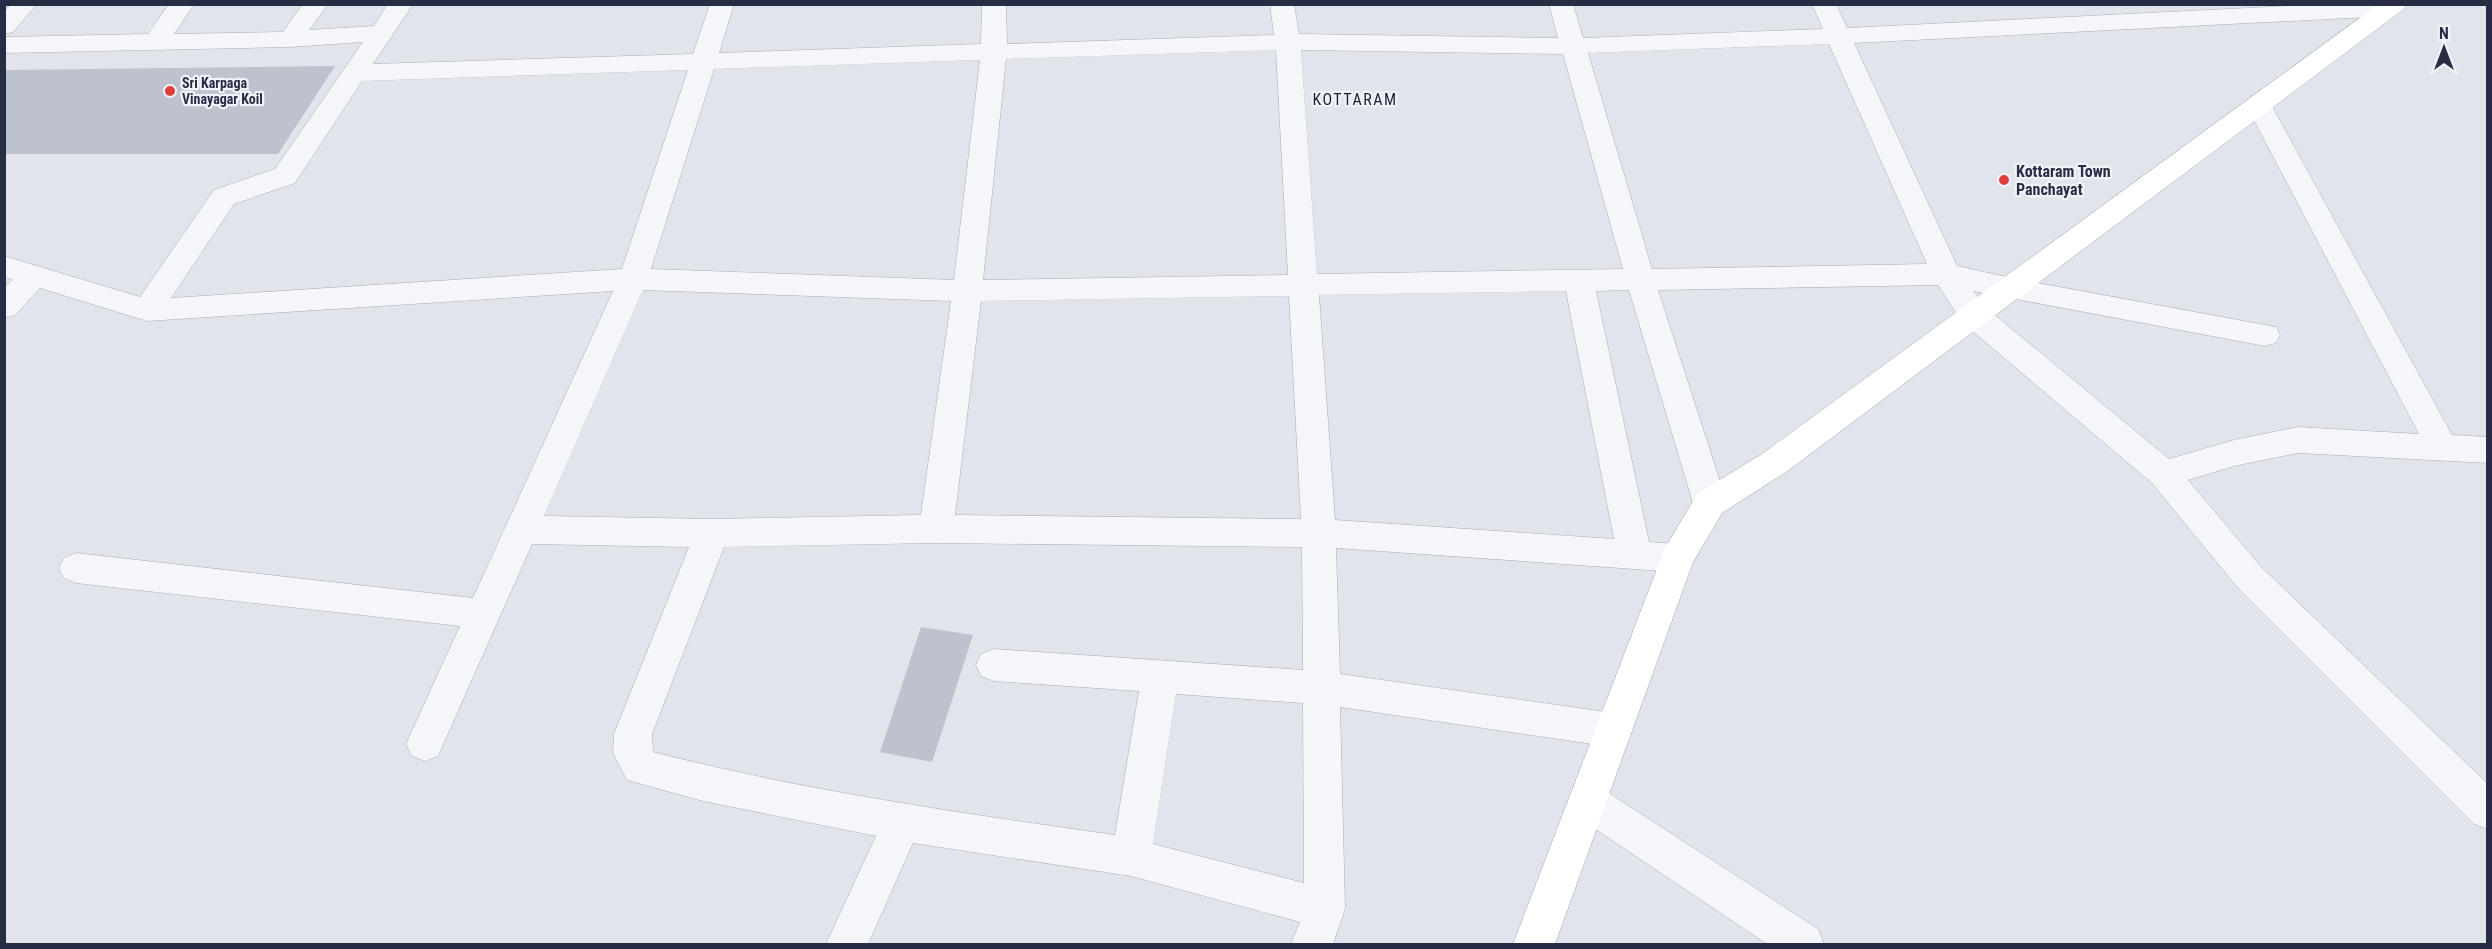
<svg xmlns="http://www.w3.org/2000/svg" width="2492" height="949" viewBox="0 0 2492 949" font-family="'Roboto Condensed',sans-serif">
<style>
.building{fill:#bec2cf}
.lines{fill:none;stroke-linecap:round;stroke-linejoin:round}
.minor-casing{stroke:#aaadba;stroke-width:1}
.major-casing{stroke:#a0a5b9;stroke-width:1}
.minor{fill:#f5f6f9;fill-rule:evenodd}
.major{fill:#fff;fill-rule:evenodd}
.poi-dot{fill:#de3e39;stroke:#f2f3f9;stroke-width:2}
.labels{text-anchor:middle;dominant-baseline:central;stroke-width:4.5;stroke-linejoin:round;paint-order:stroke}
.far-poi-label{font-size:14px;font-weight:bold;fill:#282d46;stroke:#f2f3f9;text-anchor:start}
.far-quarter-label{font-size:16px;letter-spacing:1.5px;fill:#1a1e37;stroke:#f2f3f9}
.poi-label{font-size:16px;font-weight:bold;fill:#282d46;stroke:#f2f3f9;text-anchor:start}
</style>
<rect width="100%" height="100%" fill="#e2e4ec"/>
<!-- building -->
<path class="building" d="M335 66 278 154H4V70Z
M921 627 973 635 932 762 880 752Z"/>
<g class="lines">
<!-- minor casing -->
<g class="minor-casing">
<path id="minor" d="M11 4H37L13 32 4 34V12Z
M169 4H194L174 34 283 32 303 4H328L309 30 374 26 388 4H413L373 64 693 54 710 4H734L719 53 981 44 982 4H1006L1007 44 1274 35 1270 4H1294L1299 34 1558 38 1549 4H1573L1583 38 1823 29 1812 4H1836L1847 28 2330 4H2398L2401 9 2398 14 2389 16 1854 43 1957 266 2011 278 2276 327 2280 335 2276 343 2265 346 1973 291 1985 307 2169 459 2234 440 2298 427 2419 434 2246 105 2250 99 2259 97 2268 99 2452 435 2488 437V463L2298 453 2234 466 2188 480 2262 568 2488 784V829L2474 824 2238 588 2152 483 1963 323 1938 285 1658 290 1727 503 1722 513 1710 517 1698 513 1693 503 1629 290 1596 291 1649 542 1677 544 1689 548 1694 558 1689 568 1677 572 1336 548 1340 674 1613 713 1626 718 1632 730 1626 742 1613 747 1340 707 1345 909 1333 944H1291L1300 922 1131 876 913 843 868 944H826L876 836 703 801 627 780 613 753 614 734 689 547 532 544 438 756 425 761 412 756 406 744 460 626 76 583 64 578 59 568 64 558 76 553 473 598 613 291 147 321 40 288 15 315 4 318V288L13 279 4 277V256L140 297 214 190 275 169 363 42 290 47 4 53V37L148 34ZM1829 44 1927 264 1652 269 1588 53ZM1276 50 1288 275 983 280 1006 59ZM1301 50 1563 54 1623 269 1317 274ZM980 60 954 280 651 269 714 69ZM688 70 622 269 171 298 234 204 295 183 362 81ZM643 290 951 301 921 515 712 519 544 516ZM1566 291 1614 539 1335 520 1319 295ZM1289 296 1301 519 955 515 981 301ZM936 543 1302 547 1303 670 994 649 981 654 976 665 981 676 994 681 1139 691 1115 835C960 813 805 791 653 752L652 734 724 547ZM1176 694 1303 703 1304 883 1153 844Z
M1587 783 1601 788 1818 929 1824 944H1767L1573 814 1568 801 1573 788Z"/>
</g>
<!-- major casing -->
<g class="major-casing">
<path id="major" d="M2379 4H2407L2404 9 1786 472 1722 513 1693 562 1555 944H1513L1665 548 1698 493 1762 454Z"/>
</g>
<!-- minor -->
<use href="#minor" class="minor"/>
<!-- major -->
<use href="#major" class="major"/>
</g>
<!-- markers -->
<g class="poi-dot">
<circle cx="170" cy="91" r="6"/>
<circle cx="2004" cy="180" r="6"/>
</g>
<g class="labels">
<!-- far-poi labels -->
<g class="far-poi-label">
<text x="182" y="83">Sri Karpaga<tspan x="182" dy="16">Vinayagar Koil</tspan></text>
</g>
<!-- far-quarter labels -->
<g class="far-quarter-label">
<text x="1355" y="99">KOTTARAM</text>
</g>
<!-- poi labels -->
<g class="poi-label">
<text x="2016" y="171">Kottaram Town<tspan x="2016" dy="18">Panchayat</tspan></text>
</g>
</g>
<!-- border -->
<rect width="2492" height="949" fill="none" stroke="#282d46" stroke-width="12"/>
<!-- north arrow -->
<g transform="translate(2444 48)" stroke="#f2f3f9" stroke-width="4.5" paint-order="stroke">
<path d="M0-4.5L10 22L0 15L-10 22Z" fill="#282d46"/>
<text y="-9" font-size="16" font-weight="bold" text-anchor="middle" fill="#282d46">N</text>
</g>
</svg>
